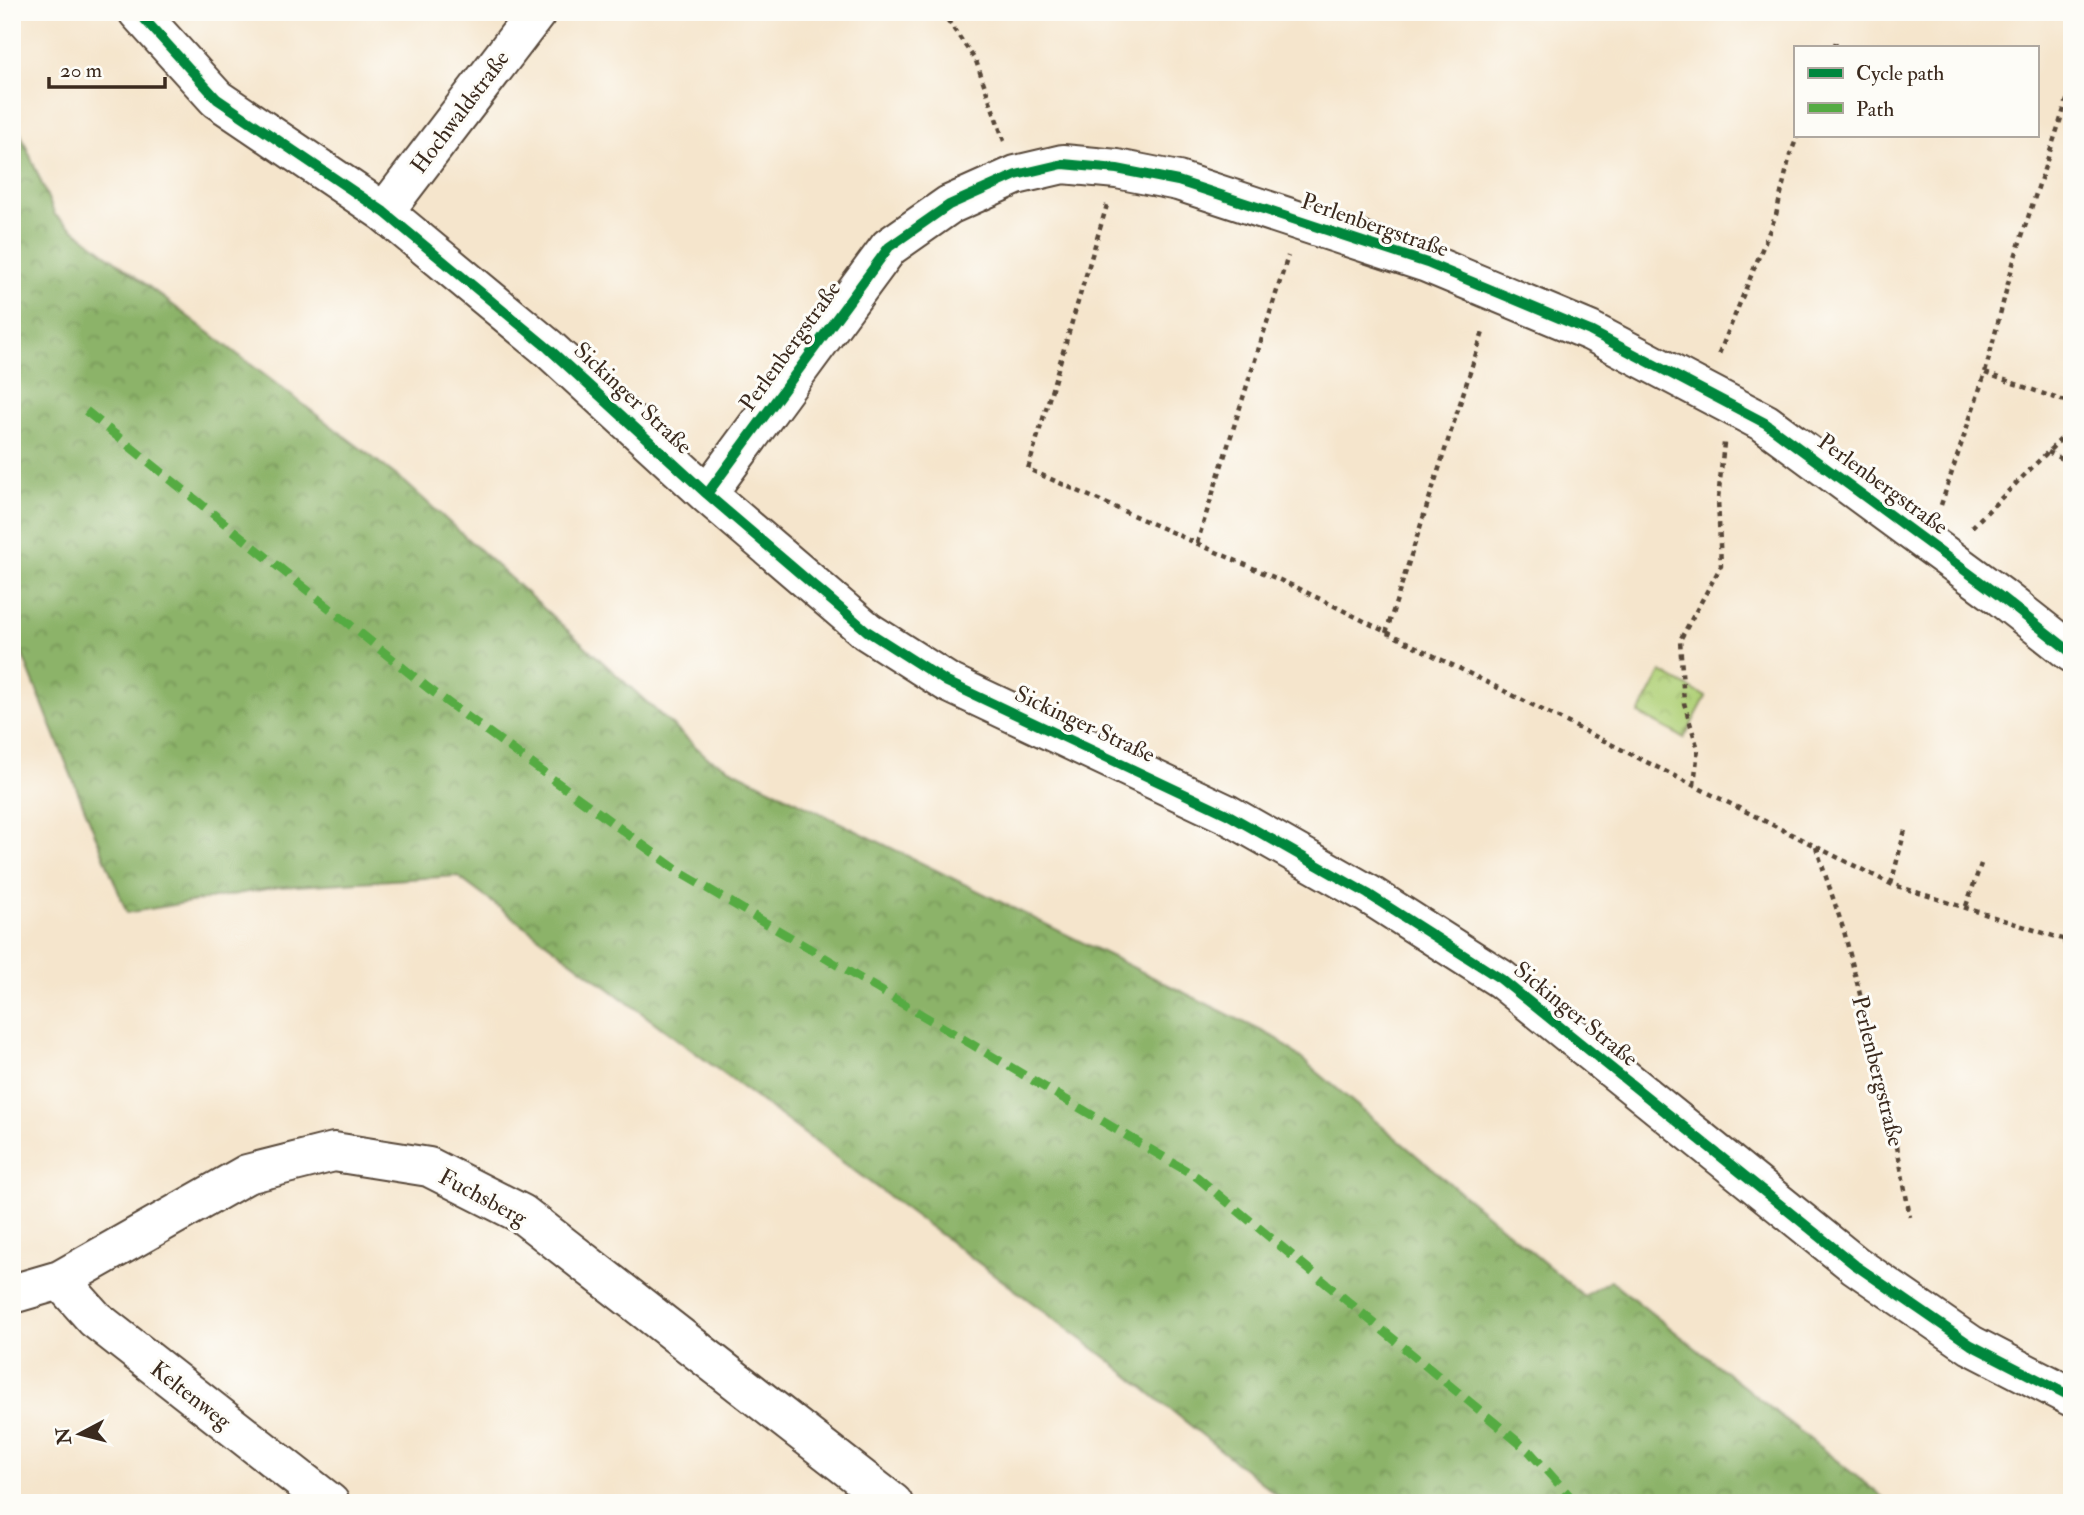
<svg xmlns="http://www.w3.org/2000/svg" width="2084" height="1515" viewBox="0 0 2084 1515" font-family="'IM FELL Double Pica',serif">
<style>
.forest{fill:url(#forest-crowns);stroke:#646e44;stroke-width:2}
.park{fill:url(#park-crowns);stroke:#767e4c;stroke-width:2}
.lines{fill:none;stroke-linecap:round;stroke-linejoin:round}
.minor-casing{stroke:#574638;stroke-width:42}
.path{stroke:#574638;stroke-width:4.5;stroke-dasharray:5 5;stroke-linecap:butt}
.minor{stroke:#fff;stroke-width:38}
.quiet{stroke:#55ab43;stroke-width:9;stroke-dasharray:18 9;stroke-linecap:butt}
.cycleway-casing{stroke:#fdfcf7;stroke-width:15}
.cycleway{stroke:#00873e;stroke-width:10}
.labels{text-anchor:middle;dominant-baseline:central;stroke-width:6;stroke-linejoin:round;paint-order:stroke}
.street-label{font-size:23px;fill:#3b2a1e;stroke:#fdfcf7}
</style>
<defs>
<pattern id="forest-crowns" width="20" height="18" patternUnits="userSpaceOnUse" patternTransform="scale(1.75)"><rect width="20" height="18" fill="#8cb369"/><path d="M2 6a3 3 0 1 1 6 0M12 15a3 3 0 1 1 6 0" fill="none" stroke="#749256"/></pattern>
<pattern id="park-crowns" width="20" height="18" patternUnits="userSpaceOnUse" patternTransform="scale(1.75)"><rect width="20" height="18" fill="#b1d179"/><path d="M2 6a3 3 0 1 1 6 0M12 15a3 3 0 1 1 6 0" fill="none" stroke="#99b468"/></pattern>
</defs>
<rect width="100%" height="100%" fill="#fdfcf7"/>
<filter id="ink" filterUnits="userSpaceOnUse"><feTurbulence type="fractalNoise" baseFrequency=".0143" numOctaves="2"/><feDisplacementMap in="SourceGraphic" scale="14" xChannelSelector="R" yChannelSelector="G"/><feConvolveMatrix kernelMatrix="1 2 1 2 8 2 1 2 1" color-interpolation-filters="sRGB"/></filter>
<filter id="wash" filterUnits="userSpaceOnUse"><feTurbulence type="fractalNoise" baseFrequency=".00686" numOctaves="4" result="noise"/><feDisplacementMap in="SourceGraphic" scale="28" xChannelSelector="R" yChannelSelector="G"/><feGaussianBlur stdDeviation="1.57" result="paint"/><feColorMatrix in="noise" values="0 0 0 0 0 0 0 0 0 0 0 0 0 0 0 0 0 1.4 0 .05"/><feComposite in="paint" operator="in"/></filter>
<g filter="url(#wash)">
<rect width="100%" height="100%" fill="#f5e5cc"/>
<!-- forest -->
<path class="forest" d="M12 113 55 215 406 483 707 757 1278 1039 1584 1296 1610 1280 1890 1503H1287L1100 1353 457 876 278 887 127 913 12 629Z"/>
<!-- park -->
<path class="park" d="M1661 672 1706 697 1684 738 1639 714Z"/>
</g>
<g filter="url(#ink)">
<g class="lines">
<!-- minor casing -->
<g class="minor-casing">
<path id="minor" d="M138 12 217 99 384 212 548 348 707 494 867 631 947 682 1227 814 1368 894 1501 979 1855 1265 1971 1345 2072 1397
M384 212 537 12
M707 494 889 247 949 205 1016 175 1063 164 1117 169 1178 181 1427 263 1590 331 1765 423 2001 597 2072 653
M60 1280 95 1319 330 1503
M12 1294 60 1280 247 1174 334 1152 429 1167 522 1214 893 1503"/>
</g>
<!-- path -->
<path class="path" d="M942 12 976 61 1004 141
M1834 47 1836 42
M1107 205 1028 469 1298 588 1891 884 2072 942
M1719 354 1776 215 1790 155 1798 135
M1985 373 2061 400 2072 401
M2048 452 2072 464
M1941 505 1985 373 2014 260 2072 85
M1972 527 2072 428
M1197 543 1288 256
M1386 633 1484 329
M1694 785 1698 749 1684 703 1680 640 1721 566 1718 499 1724 443
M1816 847 1844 931 1893 1125 1910 1217
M1891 884 1905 830
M1966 906 1981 864
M2064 940 2072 972"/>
<!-- minor -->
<use href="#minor" class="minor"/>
<!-- quiet -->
<path class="quiet" d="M86 411 428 688 681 873 1197 1177 1529 1451 1576 1503"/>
<!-- cycleway casing -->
<g class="cycleway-casing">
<path id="cycleway" d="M138 12 217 99 384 212 548 348 707 494 867 631 947 682 1227 814 1368 894 1501 979 1855 1265 1971 1345 2072 1397
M707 494 889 247 949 205 1016 175 1063 164 1117 169 1178 181 1427 263 1590 331 1765 423 2001 597 2072 653"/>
</g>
<!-- cycleway -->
<use href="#cycleway" class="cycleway"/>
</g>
</g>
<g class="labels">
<!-- street labels -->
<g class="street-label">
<text transform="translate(460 112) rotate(-53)">Hochwaldstraße</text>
<text transform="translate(1375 225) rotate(19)">Perlenbergstraße</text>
<text transform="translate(790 346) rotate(-54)">Perlenbergstraße</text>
<text transform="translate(633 398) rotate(43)">Sickinger Straße</text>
<text transform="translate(1883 484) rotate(36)">Perlenbergstraße</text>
<text transform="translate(1085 724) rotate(25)">Sickinger Straße</text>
<text transform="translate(1576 1014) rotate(39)">Sickinger Straße</text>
<text transform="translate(1878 1071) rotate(76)">Perlenbergstraße</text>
<text transform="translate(483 1197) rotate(28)">Fuchsberg</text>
<text transform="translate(191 1395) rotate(38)">Keltenweg</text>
</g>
</g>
<!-- margin -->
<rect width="2084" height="1515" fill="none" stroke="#fdfcf7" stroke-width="42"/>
<!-- legend -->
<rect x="1794" y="46" width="245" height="91" fill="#fdfcf7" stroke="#afa8a0" stroke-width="2"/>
<rect x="1808" y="68" width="35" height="10" fill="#00873e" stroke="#afa8a0" stroke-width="2"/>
<text x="1856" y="80" font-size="21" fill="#3b2a1e">Cycle path</text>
<rect x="1808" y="103" width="35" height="10" fill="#55ab43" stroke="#afa8a0" stroke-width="2"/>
<text x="1856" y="116" font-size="21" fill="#3b2a1e">Path</text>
<!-- north arrow -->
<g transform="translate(80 1434) rotate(263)" stroke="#fdfcf7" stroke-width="5" paint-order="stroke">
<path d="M0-5L12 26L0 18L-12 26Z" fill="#3b2a1e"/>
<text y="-10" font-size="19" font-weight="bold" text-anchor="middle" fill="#3b2a1e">N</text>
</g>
<!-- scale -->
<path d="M49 77v10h116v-10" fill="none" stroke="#3b2a1e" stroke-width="3.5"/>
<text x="60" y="77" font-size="21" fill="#3b2a1e" stroke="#fdfcf7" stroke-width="5" paint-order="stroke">20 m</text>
</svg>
